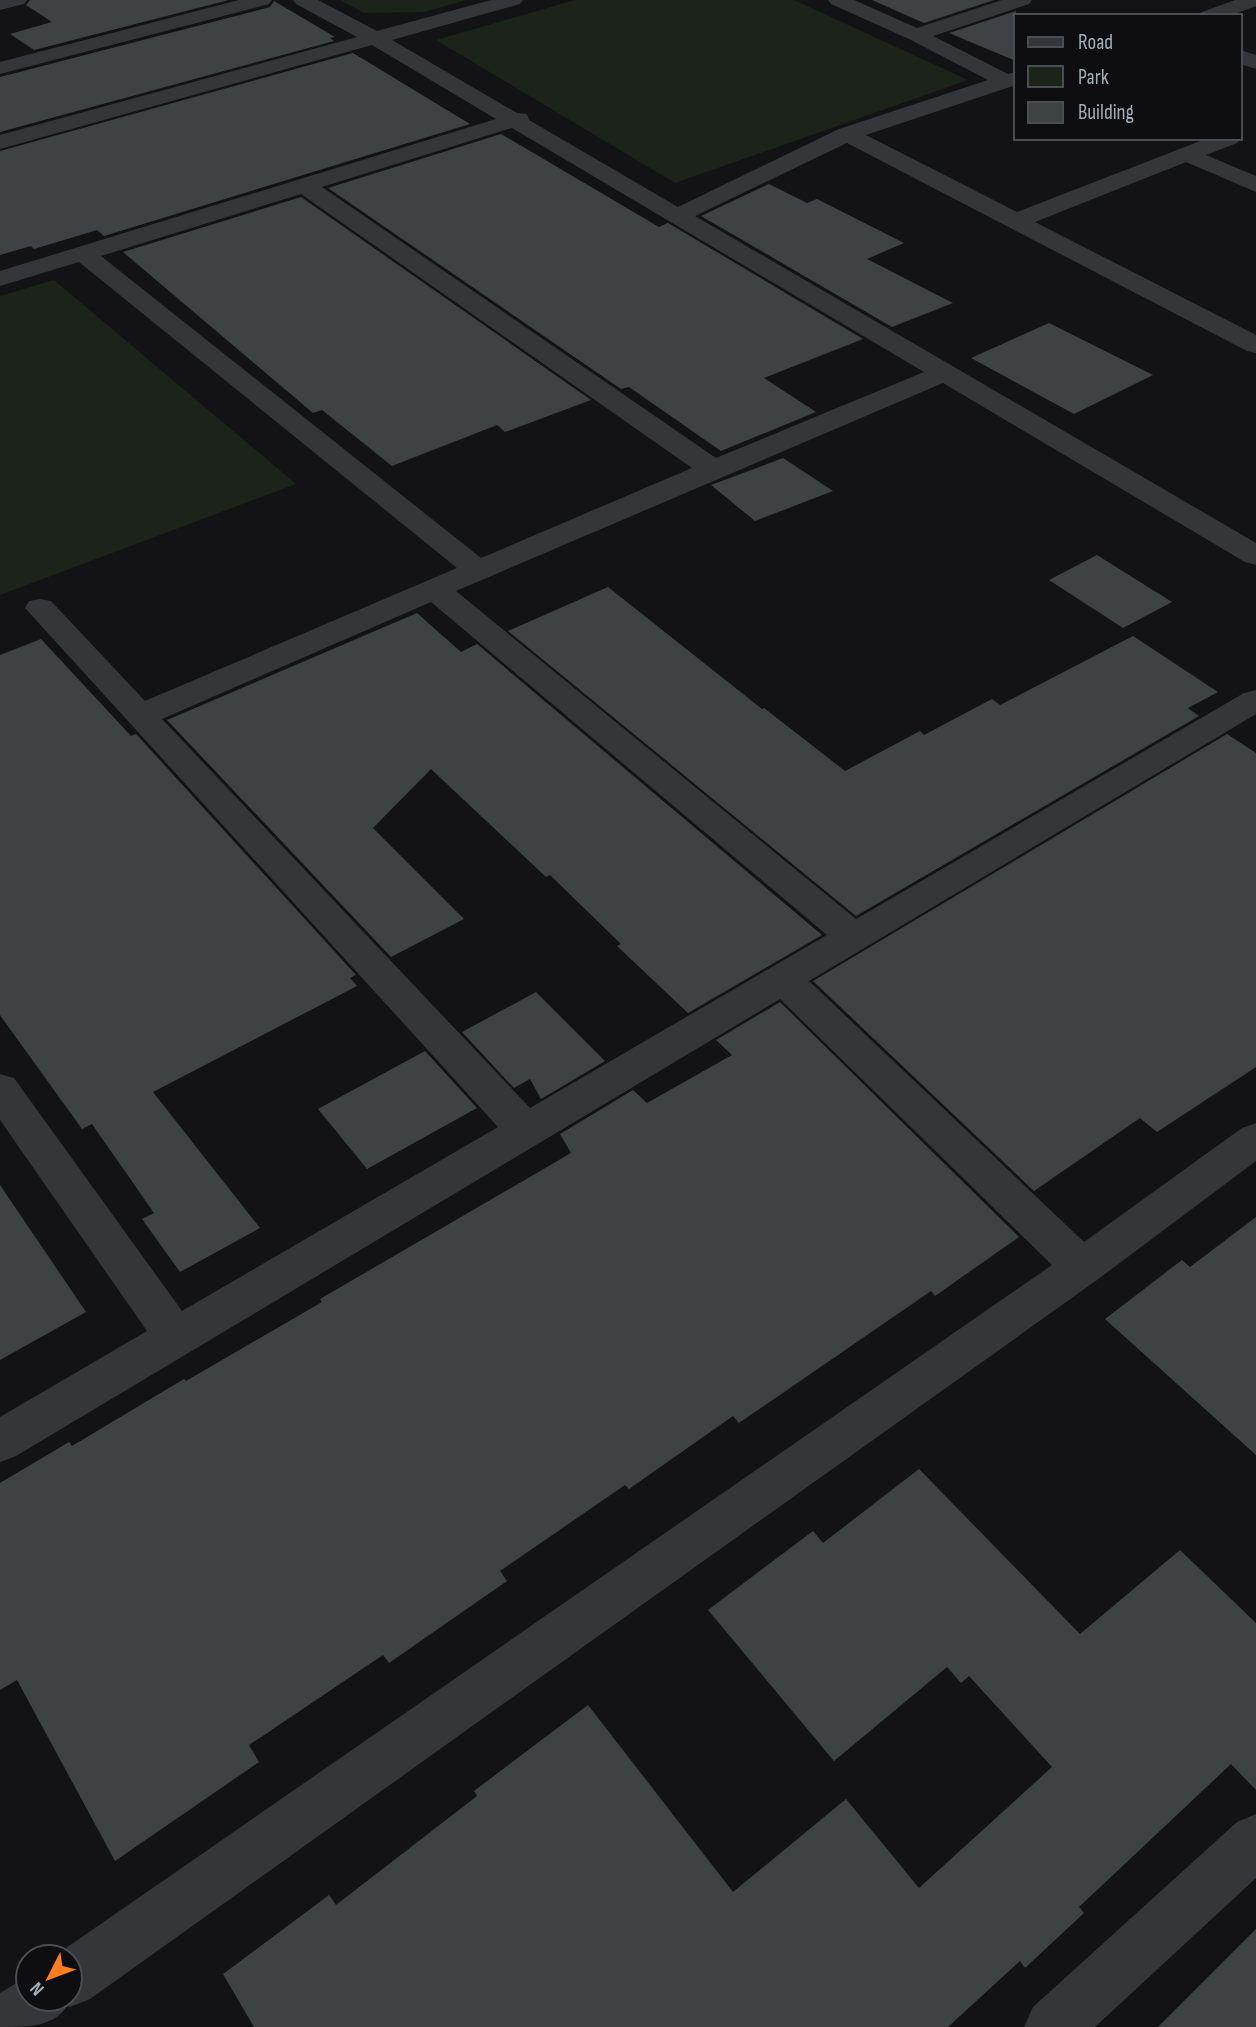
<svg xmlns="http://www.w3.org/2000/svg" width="1256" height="2027" viewBox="0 0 1256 2027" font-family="'Sofia Sans Condensed',sans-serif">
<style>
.green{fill:#1b231b}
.building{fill:#3f4245}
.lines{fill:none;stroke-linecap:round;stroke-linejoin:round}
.street{fill:#34363a;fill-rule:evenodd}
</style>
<rect width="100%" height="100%" fill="#131315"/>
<!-- green -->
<path class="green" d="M340 0H467L424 12 364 13Z
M575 0H794L968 80 675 183 436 40Z
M54 280 296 484 0 595V296Z"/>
<!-- building -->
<path class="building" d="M30 0H229L34 50 10 34 52 22 26 5Z
M872 0H994L924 23Z
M274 1 335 37 330 38 334 41 0 132V77L270 7Z
M1016 11V61L949 33Z
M353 53 470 124 104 236 97 230 34 249 31 246 0 255V151Z
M501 134 659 227 668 223 863 339 764 378 816 412 721 451 629 387 621 389 328 188Z
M769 184 807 203 817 199 904 243 867 259 953 303 892 327 701 216Z
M301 197 591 400 505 432 497 425 392 466 322 410 313 413 123 252Z
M1049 323 1153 375 1074 414 971 358Z
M783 458 833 491 755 521 711 485Z
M1097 555 1172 602 1123 628 1049 580Z
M608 587 762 709 764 708 845 771 920 731 924 735 992 699 1000 705 1133 636 1218 692 1188 708 1199 716 856 916 508 631Z
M417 613 461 652 477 644 822 935 688 1013 617 946 621 944 550 875 546 877 431 769 373 828 464 919 391 957 167 720Z
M41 639 131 736 136 734 356 975 350 978 357 986 153 1092 260 1228 180 1272 142 1219 154 1213 92 1124 82 1129 0 1015V655Z
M1227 734 1256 753V1067L1157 1132 1140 1118 1034 1191 813 981Z
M536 992 605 1061 541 1099 530 1079 514 1088 462 1032Z
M780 1002 1019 1237 935 1296 931 1291 739 1423 733 1416 629 1489 625 1485 500 1571 507 1581 389 1663 383 1655 249 1745 259 1762 115 1861 17 1680 0 1690V1483L69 1442 72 1446 184 1379 186 1381 322 1302 320 1299 571 1153 560 1134 633 1090 647 1103 732 1055 716 1040Z
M425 1051 477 1108 367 1169 318 1109Z
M0 1185 86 1312 0 1360Z
M1256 1217V1455L1105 1319 1182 1260 1190 1267Z
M919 1469 1080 1634 1180 1550 1256 1623V1790L1231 1764 1079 1907 1084 1913 1025 1968 1020 1961 948 2027H254L223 1974 329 1895 336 1905 477 1796 474 1791 588 1705 733 1892 846 1799 919 1888 1052 1767 969 1676 961 1683 947 1667 834 1761 708 1610 813 1531 823 1543Z
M1256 1929V2027H1158Z"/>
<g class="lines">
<!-- street -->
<path class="street" d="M0 0H27L24 4 0 10Z
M239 0H272L269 4 0 74V62Z
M293 0H318L377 31 491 0H523L520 4 392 40 517 113 527 114 529 120 678 207 839 129 988 80 909 39 831 4 828 0H854L917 28 1002 0H1032L1029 4 933 36 1008 74 1016 72V85L866 135 1017 212 1208 138H1240L1237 143 1206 155 1256 176V192L1186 162 1035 222 1256 335V353L1247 351 847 143 695 216 1256 543V565L1245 562 943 383 456 591 856 919 1244 693 1256 690V714L809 981 1084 1242 1242 1128 1256 1123V1161L1097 1280 90 1999 70 2007 67 2006C54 2027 28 2027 0 2027V1993L28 1976V1999H70V1957H53L1052 1265 780 999 16 1456 0 1462V1417L147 1331 0 1120V1074L14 1078 182 1311 498 1127 25 608 29 601 40 599 51 601 145 701 457 568 79 262 0 286V271L496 119 372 45 0 149V135L357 37 296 4ZM512 128 924 372 716 458 322 187ZM301 194 692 468 481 558 101 256ZM431 602 827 935 530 1108 162 719Z
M1235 0H1256V6L1229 16H1199L1202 12Z
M1240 50 1256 55V69L1240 64Z
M1256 1814V1878L1095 2027H1024L1033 2007 1237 1822Z"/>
</g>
<!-- legend -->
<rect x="1014" y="14" width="228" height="126" fill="#0e0e10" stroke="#4a4e52" stroke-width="2"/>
<rect x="1028" y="37" width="35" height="10" fill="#34363a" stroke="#4a4e52" stroke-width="2"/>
<text x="1078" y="49" font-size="21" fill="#a3aeb6">Road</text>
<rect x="1028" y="66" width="35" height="21" fill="#1b231b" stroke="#4a4e52" stroke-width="2"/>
<text x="1078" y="84" font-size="21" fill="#a3aeb6">Park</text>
<rect x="1028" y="102" width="35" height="21" fill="#3f4245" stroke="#4a4e52" stroke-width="2"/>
<text x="1078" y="119" font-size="21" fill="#a3aeb6">Building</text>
<!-- north arrow -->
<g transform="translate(49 1978) rotate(228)"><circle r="33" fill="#0e0e10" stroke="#4a4e52" stroke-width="2"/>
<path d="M0-5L12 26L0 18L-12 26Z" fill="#ff7d21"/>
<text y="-10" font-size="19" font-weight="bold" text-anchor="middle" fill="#a3aeb6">N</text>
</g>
</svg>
